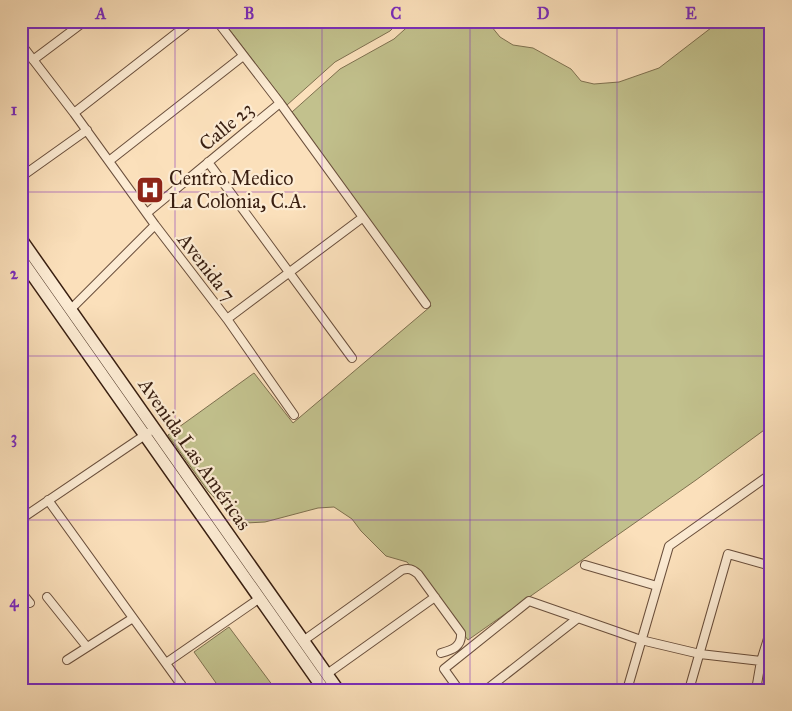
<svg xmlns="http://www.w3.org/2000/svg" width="792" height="711" viewBox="0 0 792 711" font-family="'IM FELL Great Primer',serif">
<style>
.green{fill:#c2c18d;stroke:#7e704f}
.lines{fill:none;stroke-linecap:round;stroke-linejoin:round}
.minor-casing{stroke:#6a4f3c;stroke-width:10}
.secondary-casing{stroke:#391f11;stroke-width:14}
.minor{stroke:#fcebd3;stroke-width:8}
.secondary{stroke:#fcebd3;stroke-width:11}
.grid{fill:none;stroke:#7b2cbf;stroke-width:1;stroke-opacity:0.55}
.labels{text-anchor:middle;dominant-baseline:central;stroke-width:4.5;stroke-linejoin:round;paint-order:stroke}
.street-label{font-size:20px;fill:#391f11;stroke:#fcebd3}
.poi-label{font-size:20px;fill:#391f11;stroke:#fcebd3;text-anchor:start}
.neatline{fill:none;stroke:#7b2cbf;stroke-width:2}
.grid-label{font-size:16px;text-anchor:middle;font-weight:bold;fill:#7b2cbf}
</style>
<rect width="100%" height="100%" fill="#fbe0bb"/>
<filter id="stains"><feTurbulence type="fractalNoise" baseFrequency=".004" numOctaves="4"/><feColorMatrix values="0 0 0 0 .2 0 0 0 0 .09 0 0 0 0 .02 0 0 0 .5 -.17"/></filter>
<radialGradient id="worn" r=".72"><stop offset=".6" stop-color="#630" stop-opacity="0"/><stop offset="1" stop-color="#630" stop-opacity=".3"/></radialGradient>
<!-- green -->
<path class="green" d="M223 21H400L390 31 335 62 287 105Z
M414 21H487L500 37 513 45 533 48 571 69 581 81 594 84 619 82 659 68 720 21H771V425L696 480 468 640 407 562 386 556 361 531 352 519 334 507 318 508 265 522 246 523 229 513 208 491 168 435 254 373 293 423 431 306 292 112 340 69 394 39Z
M229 627 276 690H221L194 652Z"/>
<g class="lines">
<!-- minor casing -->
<g class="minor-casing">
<path id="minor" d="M217 21 280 103 426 304
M21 44 74 113 155 225 227 319 294 415
M33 60 85 21
M74 113 192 21
M109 161 243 56
M208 162 352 358
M21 177 87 130
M147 213 280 103
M71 309 155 225
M227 319 362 218
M48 500 185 690
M21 519 148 433
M585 565 657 586
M21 592 30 603
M47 597 87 647
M303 641 402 570C409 568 412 569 418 574L461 633C462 647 452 650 441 653
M67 660 133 618
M166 663 260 598
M327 674 435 597
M171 690 181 684
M459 690 444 669 529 601 641 640 700 654 761 661
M486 690 578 618
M627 690 669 546 771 474
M689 690 728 554 771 566
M756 690 761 661 771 629"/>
</g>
<!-- secondary casing -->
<g class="secondary-casing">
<path id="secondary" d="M21 239 338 690
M21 259 324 690"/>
</g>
<!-- minor -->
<use href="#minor" class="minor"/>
<!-- secondary -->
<use href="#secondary" class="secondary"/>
</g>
<!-- grid -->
<path class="grid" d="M175 21V690M322 21V690M470 21V690M617 21V690M21 192H771M21 356H771M21 520H771"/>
<!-- icons -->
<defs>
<g id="hospital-square" transform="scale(1.4375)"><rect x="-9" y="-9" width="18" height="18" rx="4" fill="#8f2418" stroke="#fcebd3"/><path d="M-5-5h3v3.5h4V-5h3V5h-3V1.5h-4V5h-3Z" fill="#fff"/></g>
</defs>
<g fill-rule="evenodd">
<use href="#hospital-square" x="150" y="190"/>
</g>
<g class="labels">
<!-- street labels -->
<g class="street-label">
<text transform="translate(226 126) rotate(-40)">Calle 23</text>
<text transform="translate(207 267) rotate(52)">Avenida 7</text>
<text transform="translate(195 454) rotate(55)">Avenida Las Américas</text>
</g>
<!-- poi labels -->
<g class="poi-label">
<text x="169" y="178">Centro Medico<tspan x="169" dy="23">La Colonia, C.A.</tspan></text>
</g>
</g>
<!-- margin -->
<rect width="792" height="711" fill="none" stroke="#fbe0bb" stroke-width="55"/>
<rect x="28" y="28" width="736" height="656" class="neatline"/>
<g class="grid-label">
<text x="101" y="19">A</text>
<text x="249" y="19">B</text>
<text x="396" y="19">C</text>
<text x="543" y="19">D</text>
<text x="691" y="19">E</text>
<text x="14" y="115">1</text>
<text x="14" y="279">2</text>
<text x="14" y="443">3</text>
<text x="14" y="607">4</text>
</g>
<rect width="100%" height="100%" filter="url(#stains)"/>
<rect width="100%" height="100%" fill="url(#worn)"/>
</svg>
